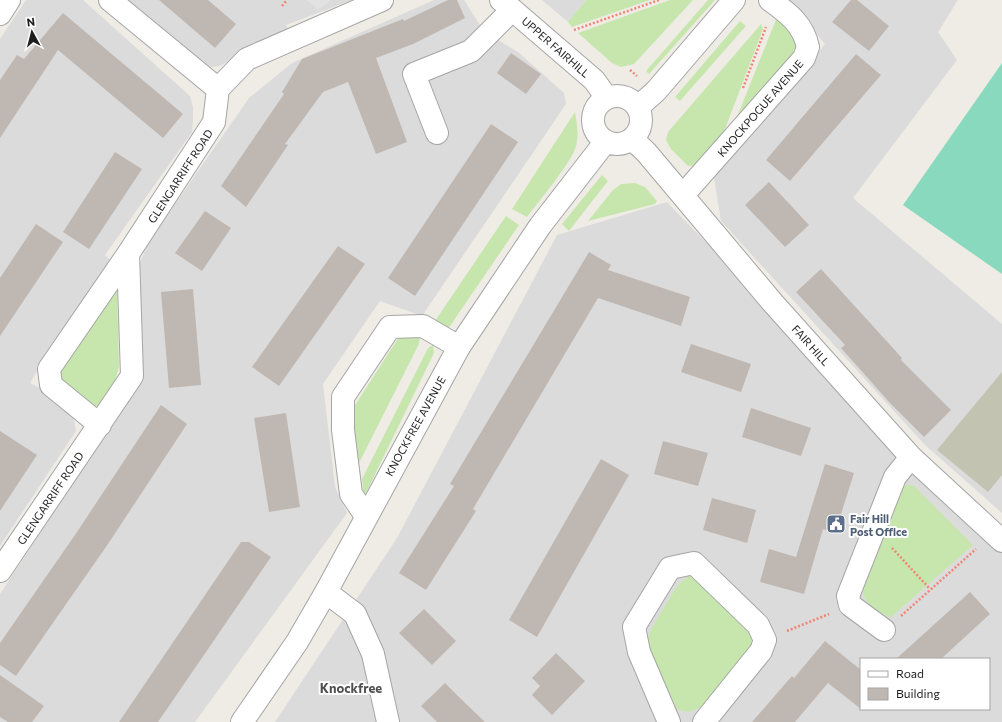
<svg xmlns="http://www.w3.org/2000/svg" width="1002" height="722" viewBox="0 0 1002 722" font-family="Commissioner,sans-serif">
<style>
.residential{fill:#dcdbdb;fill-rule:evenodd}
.construction{fill:#c2c3b1}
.grass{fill:#c7e6ae}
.pitch{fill:#88d9bd}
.parking{fill:#e2e2e2}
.building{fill:#bfb8b2}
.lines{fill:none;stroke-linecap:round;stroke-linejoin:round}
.minor-casing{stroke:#a5a5a5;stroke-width:24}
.tertiary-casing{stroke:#a5a5a5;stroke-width:24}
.path{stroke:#f18574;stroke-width:2.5;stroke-dasharray:2 2;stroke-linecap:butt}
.minor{stroke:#fff;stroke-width:22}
.tertiary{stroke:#fff;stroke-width:22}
.labels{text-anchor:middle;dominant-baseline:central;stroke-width:4;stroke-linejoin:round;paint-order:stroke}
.street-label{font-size:11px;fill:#1e1e1e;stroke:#fff}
.service-label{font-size:11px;font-weight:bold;fill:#4e5e75;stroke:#fff;text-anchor:start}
.quarter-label{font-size:13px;font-weight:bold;fill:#515151;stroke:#fff}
</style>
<rect width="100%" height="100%" fill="#efece5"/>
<!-- residential -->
<path class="residential" d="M26 0H83L190 96 193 107V120L192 132 105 255 110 260 58 336 30 383 40 388 68 409 74 420 76 431 0 546V39Z
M120 0H352L286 25 290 31 219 66 205 68Z
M434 0H464L479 24 495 38 518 52 564 93 566 104 422 316 380 301 323 384 335 487 347 513 195 722H0V594L143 378 140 263 148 243 249 98 292 63Z
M542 0H586L568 22Z
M788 0H958L938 32 957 60 853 198 1002 324V513L924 444 721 221 714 178 825 44Z
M667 202 1002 550V722H275L397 538 557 235ZM861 659H989V709H861Z"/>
<!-- construction -->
<path class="construction" d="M1002 372V475L988 492 937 450Z"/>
<!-- grass -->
<path class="grass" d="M586 0H650L572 27 568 22Z
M670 0H693L634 64 621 67 612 63 578 33Z
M708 0H715L649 74 646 71Z
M777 17 795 34 800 46 729 137Z
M740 21 746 26 680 101 675 97Z
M761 24 763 29 719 145 700 165 688 166 671 149 666 140 668 132Z
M575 112C577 123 579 135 576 146 573 161 538 202 527 217L512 209Z
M602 175 608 181 569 231 562 224Z
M635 183 645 187 657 201 655 204 588 221 613 190 621 184Z
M506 216 519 225 448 329 435 321Z
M112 289 117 292 119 367 115 381 99 405 95 406 61 380 60 372Z
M420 334 419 344 358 465 350 413 397 340 405 335Z
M433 345 434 353 364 497 362 479 428 348Z
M906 485H913L973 545 890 618C875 608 863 605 862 586L900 488Z
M688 576H694L754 636V644L706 702C697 711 689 714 677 709L651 662 648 639 651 629 677 586Z"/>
<!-- pitch -->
<path class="pitch" d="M1002 63V274L903 205Z"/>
<!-- parking -->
<path class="parking" d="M307 0H331L318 10Z"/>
<!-- building -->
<path class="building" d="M159 0H208L236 24 215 48Z
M448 0H457L465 18 413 44 376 58 407 142 376 154 348 82 323 92 285 144 288 145 246 207 221 186 284 94 282 92 302 59 403 19 404 21Z
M851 0H857L889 26 869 51 832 22Z
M63 13 183 114 163 138 58 50 0 138V80L17 55 24 59Z
M511 53 541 74 526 94 497 73Z
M856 54 881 75 790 181 766 160Z
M491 124 518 142 415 296 388 278Z
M115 152 142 169 89 249 63 232Z
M769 182 809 225 785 247 745 205Z
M205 211 231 228 202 271 175 253Z
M36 224 63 242 0 336V278Z
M338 246 365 264 279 386 252 367Z
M589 252 611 265 608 270 690 297 681 326 598 298 473 509 476 511 426 590 399 573 454 486 450 484Z
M821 269 902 358 901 360 951 410 924 437 891 404 841 348 845 345 796 292Z
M193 289 201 385 169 388 161 292Z
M691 344 751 364 741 392 681 372Z
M161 405 187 424 108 544 16 676 0 665V643L77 532Z
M751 408 811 428 801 456 742 437Z
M286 413 300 507 269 512 254 418Z
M0 431 37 455 0 511Z
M663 441 708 453 698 486 654 474Z
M601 459 629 475 537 637 509 620Z
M825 464 854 473 835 533 823 529 804 594 760 582 769 549 796 557Z
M712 498 756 510 747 543 703 530Z
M241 542H249L271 557 158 722H119Z
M970 592 990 614 941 659H896Z
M424 609 456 641 432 665 399 633Z
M825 641 861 670V709L828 683 795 722H752L792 676 794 678Z
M556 653 585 681 552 715 532 695 540 686 532 678Z
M0 675 44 706 32 722H8L0 717Z
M445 683 461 699 485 722H437L421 706Z"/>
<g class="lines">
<!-- minor casing -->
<g class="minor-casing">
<path id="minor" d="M110 0 218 89
M0 14 9 0
M437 133 414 74 471 51 512 10
M632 139 646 152 773 303 911 457 1002 541
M683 195 804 58 808 47C803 24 788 13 770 0
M100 425 51 385 49 369 128 254 214 122 218 89 247 59 382 0
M366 516 351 494 343 430V397L390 327 423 326 459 347
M0 571 132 376 128 254
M326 592 355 614 373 654 388 722
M884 630 850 605 848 596 895 477 911 457
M669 722 639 652 634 627 670 568 694 563 758 625 765 640 761 651 704 722"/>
</g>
<!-- tertiary casing -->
<g class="tertiary-casing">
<path id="tertiary" d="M501 0 594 80 607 98
M593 120a24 24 0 1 1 48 0a24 24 0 1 1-48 0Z
M638 107 656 91 734 0
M242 722 297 642 326 592 459 347 540 226 606 141"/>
</g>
<!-- path -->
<path class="path" d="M282 6 287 0
M574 30 659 0
M630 70 637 76
M743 88 766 27
M892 548 930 589
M901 616 976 549
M787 631 829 614"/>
<!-- minor -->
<use href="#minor" class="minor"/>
<!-- tertiary -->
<use href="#tertiary" class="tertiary"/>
</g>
<!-- icons -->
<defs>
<g id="civic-square" transform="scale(1)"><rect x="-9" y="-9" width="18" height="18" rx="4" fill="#5c6f8a" stroke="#fff"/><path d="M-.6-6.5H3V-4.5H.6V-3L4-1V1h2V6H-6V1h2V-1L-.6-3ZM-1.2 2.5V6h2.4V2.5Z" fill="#fff"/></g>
</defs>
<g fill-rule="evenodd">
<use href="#civic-square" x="836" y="524"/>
</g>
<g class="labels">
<!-- street labels -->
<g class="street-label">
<text transform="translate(556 47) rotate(41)">UPPER FAIRHILL</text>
<text transform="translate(760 108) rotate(-49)">KNOCKPOGUE AVENUE</text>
<text transform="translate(180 176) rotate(-57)">GLENGARRIFF ROAD</text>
<text transform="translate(811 345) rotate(48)">FAIR HILL</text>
<text transform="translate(415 426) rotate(-61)">KNOCKFREE AVENUE</text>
<text transform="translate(50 498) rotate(-56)">GLENGARRIFF ROAD</text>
</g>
<!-- service labels -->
<g class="service-label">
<text x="850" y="518">Fair Hill<tspan x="850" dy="13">Post Office</tspan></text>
</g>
<!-- quarter labels -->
<g class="quarter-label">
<text x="351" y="688">Knockfree</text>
</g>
</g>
<!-- legend -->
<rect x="860" y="658" width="130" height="52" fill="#ffffff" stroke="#a5a5a5"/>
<rect x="868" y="671" width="20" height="6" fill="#ffffff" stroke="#a5a5a5"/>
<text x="896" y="678" font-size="12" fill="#1e1e1e">Road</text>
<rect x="868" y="688" width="20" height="12" fill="#bfb8b2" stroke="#a5a5a5"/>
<text x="896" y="698" font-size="12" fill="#1e1e1e">Building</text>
<!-- north arrow -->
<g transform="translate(32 32) rotate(353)" stroke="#ffffff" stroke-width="3" paint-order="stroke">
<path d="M0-3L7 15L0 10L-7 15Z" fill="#1e1e1e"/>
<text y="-6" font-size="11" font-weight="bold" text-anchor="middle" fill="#1e1e1e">N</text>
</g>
</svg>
